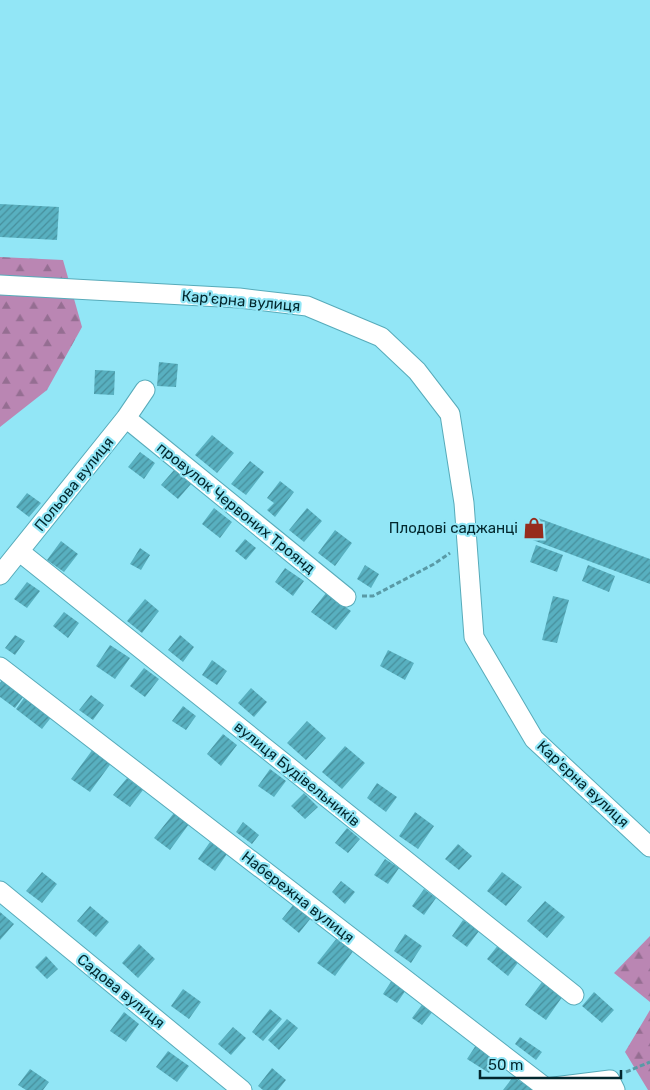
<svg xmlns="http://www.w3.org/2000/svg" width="650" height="1090" viewBox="0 0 650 1090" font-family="Rubik,sans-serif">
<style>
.forest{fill:url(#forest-firs)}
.building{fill:url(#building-hatch)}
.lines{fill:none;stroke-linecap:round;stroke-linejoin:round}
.minor-casing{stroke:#57abba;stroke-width:21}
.path{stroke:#599aa6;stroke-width:3;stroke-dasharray:5 2.5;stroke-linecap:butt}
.minor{stroke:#fff;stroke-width:19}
.labels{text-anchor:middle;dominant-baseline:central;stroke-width:4.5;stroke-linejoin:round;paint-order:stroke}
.street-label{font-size:15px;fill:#02272d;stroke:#92e6f6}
.poi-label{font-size:15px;fill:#02272d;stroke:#92e6f6;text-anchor:end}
</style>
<defs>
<pattern id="forest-firs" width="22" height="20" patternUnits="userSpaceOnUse" patternTransform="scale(1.25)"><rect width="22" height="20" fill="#ba86b3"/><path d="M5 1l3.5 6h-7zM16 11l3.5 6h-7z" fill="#956e92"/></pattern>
<pattern id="building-hatch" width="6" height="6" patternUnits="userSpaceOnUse" patternTransform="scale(1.25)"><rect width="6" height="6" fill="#58b0c0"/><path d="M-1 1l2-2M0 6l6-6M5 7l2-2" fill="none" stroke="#478f9c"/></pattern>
</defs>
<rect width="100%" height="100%" fill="#92e6f6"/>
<!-- forest -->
<path class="forest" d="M0 257 63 260 82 327 47 390 0 427Z
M650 936V1002L614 973Z
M650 1010V1090H648L625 1052Z"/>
<!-- building -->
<path class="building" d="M0 204 59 207 57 240 0 237Z
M159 362 178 364 176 387 157 386Z
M95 370 115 371 114 395 94 394Z
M212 435 234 453 217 473 195 455Z
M140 452 155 463 144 479 128 467Z
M250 461 264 472 246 495 231 484Z
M174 470 191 484 178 499 161 485Z
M280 481 294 492 275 517 267 510 274 503 267 498Z
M27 493 41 503 29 517 16 507Z
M214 508 232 522 220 538 202 524Z
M307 508 322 521 304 542 289 530Z
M538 518 650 559V584L530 539Z
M335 530 352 543 335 566 318 553Z
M245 539 256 548 246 560 235 551Z
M61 541 78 554 64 572 47 560Z
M536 545 563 555 557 572 530 562Z
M140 548 150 555 141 570 130 564Z
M365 565 379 574 371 588 357 579Z
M588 565 615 576 609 592 582 581Z
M285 568 304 581 293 596 275 582Z
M27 582 40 591 27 608 14 599Z
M326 593 351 611 336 630 311 612Z
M553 596 569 600 557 643 542 640Z
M145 599 159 611 142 633 127 621Z
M64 612 79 623 68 638 53 626Z
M15 635 25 641 15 655 5 648Z
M180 635 194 647 183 662 168 650Z
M110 645 130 658 115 679 96 666Z
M388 650 414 663 405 680 380 666Z
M212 660 227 671 217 685 202 675Z
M144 668 159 679 145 697 130 686Z
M5 676 26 693 15 708 0 697V683Z
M251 688 267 702 254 717 238 703Z
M27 694 53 715 42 729 16 709Z
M91 695 104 705 93 720 79 710Z
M183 706 196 716 186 730 172 721Z
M307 721 326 738 306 760 287 743Z
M223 734 237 745 221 766 207 754Z
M345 746 365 763 342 789 322 772Z
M93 749 112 762 90 792 71 779Z
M270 769 286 781 274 797 258 786Z
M127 778 143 790 130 807 113 795Z
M377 783 397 797 386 812 367 798Z
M304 793 318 807 305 819 291 806Z
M415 812 434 826 418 849 399 836Z
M174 813 189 824 170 850 154 838Z
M243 822 259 835 252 844 236 832Z
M347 828 360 839 348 853 335 843Z
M210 842 227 854 215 871 198 859Z
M458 844 472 856 459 870 445 859Z
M385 859 399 868 388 884 374 875Z
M42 872 57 884 42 903 26 891Z
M502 872 522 887 506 906 487 891Z
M341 881 355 892 345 904 332 892Z
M424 889 436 898 424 915 412 906Z
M545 901 565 917 547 938 527 921Z
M294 904 311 918 299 933 282 919Z
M90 906 109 922 96 937 77 921Z
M0 912 14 924 0 940Z
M463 920 479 931 467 947 452 936Z
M405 934 422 946 411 963 394 951Z
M337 938 354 950 335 976 317 963Z
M139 944 155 959 138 978 122 963Z
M499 944 520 960 508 976 487 959Z
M46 956 58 969 47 979 35 967Z
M394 977 408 987 397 1003 383 994Z
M545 978 565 993 546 1020 525 1005Z
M183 989 201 1002 189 1019 171 1006Z
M594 992 614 1010 602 1023 582 1006Z
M424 1002 434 1010 422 1025 412 1018Z
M270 1009 282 1019 263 1041 252 1032Z
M124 1012 139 1024 126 1042 110 1031Z
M287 1019 298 1028 279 1050 268 1040Z
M233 1027 246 1038 231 1055 218 1044Z
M520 1037 542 1052 536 1060 515 1044Z
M478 1042 499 1056 489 1073 467 1059Z
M168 1051 189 1066 177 1082 156 1067Z
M272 1068 286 1080 278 1090H263L258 1086Z
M30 1069 49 1082 43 1090H26L18 1085Z
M513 1077 526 1085 527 1083 538 1090H503Z"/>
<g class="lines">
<!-- minor casing -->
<g class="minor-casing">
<path id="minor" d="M0 285 239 298 307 306 381 337 417 371 450 414 464 503 474 637 534 739 650 847
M126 418 346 597
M20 552 574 995
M0 575 126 418 145 390
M0 667 546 1088 610 1080 615 1090
M0 891 242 1090"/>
</g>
<!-- path -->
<path class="path" d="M362 596H373L434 564 450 553
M626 1072 650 1062"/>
<!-- minor -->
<use href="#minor" class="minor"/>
</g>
<!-- icons -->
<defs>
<g id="shop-bare" transform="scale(1.725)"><path d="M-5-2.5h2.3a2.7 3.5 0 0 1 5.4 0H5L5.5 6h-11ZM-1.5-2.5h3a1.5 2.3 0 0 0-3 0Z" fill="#962c1d" stroke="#92e6f6" stroke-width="2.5" paint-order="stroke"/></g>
</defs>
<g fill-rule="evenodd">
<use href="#shop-bare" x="534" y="528"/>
</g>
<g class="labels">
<!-- street labels -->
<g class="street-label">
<text transform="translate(241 301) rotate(5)">Кар'єрна вулиця</text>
<text transform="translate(74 484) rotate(-51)">Польова вулиця</text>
<text transform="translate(236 508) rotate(39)">провулок Червоних Троянд</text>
<text transform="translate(297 774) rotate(39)">вулиця Будівельників</text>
<text transform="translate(583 784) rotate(43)">Кар'єрна вулиця</text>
<text transform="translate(298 897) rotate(38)">Набережна вулиця</text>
<text transform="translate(121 991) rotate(39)">Садова вулиця</text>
</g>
<!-- poi labels -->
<g class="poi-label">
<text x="518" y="528">Плодові саджанці</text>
</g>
</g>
<!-- scale -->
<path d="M480 1070v8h141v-8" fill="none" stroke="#02272d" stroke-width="2.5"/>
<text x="488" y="1070" font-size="15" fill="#02272d" stroke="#92e6f6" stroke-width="4" paint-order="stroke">50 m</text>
</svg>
